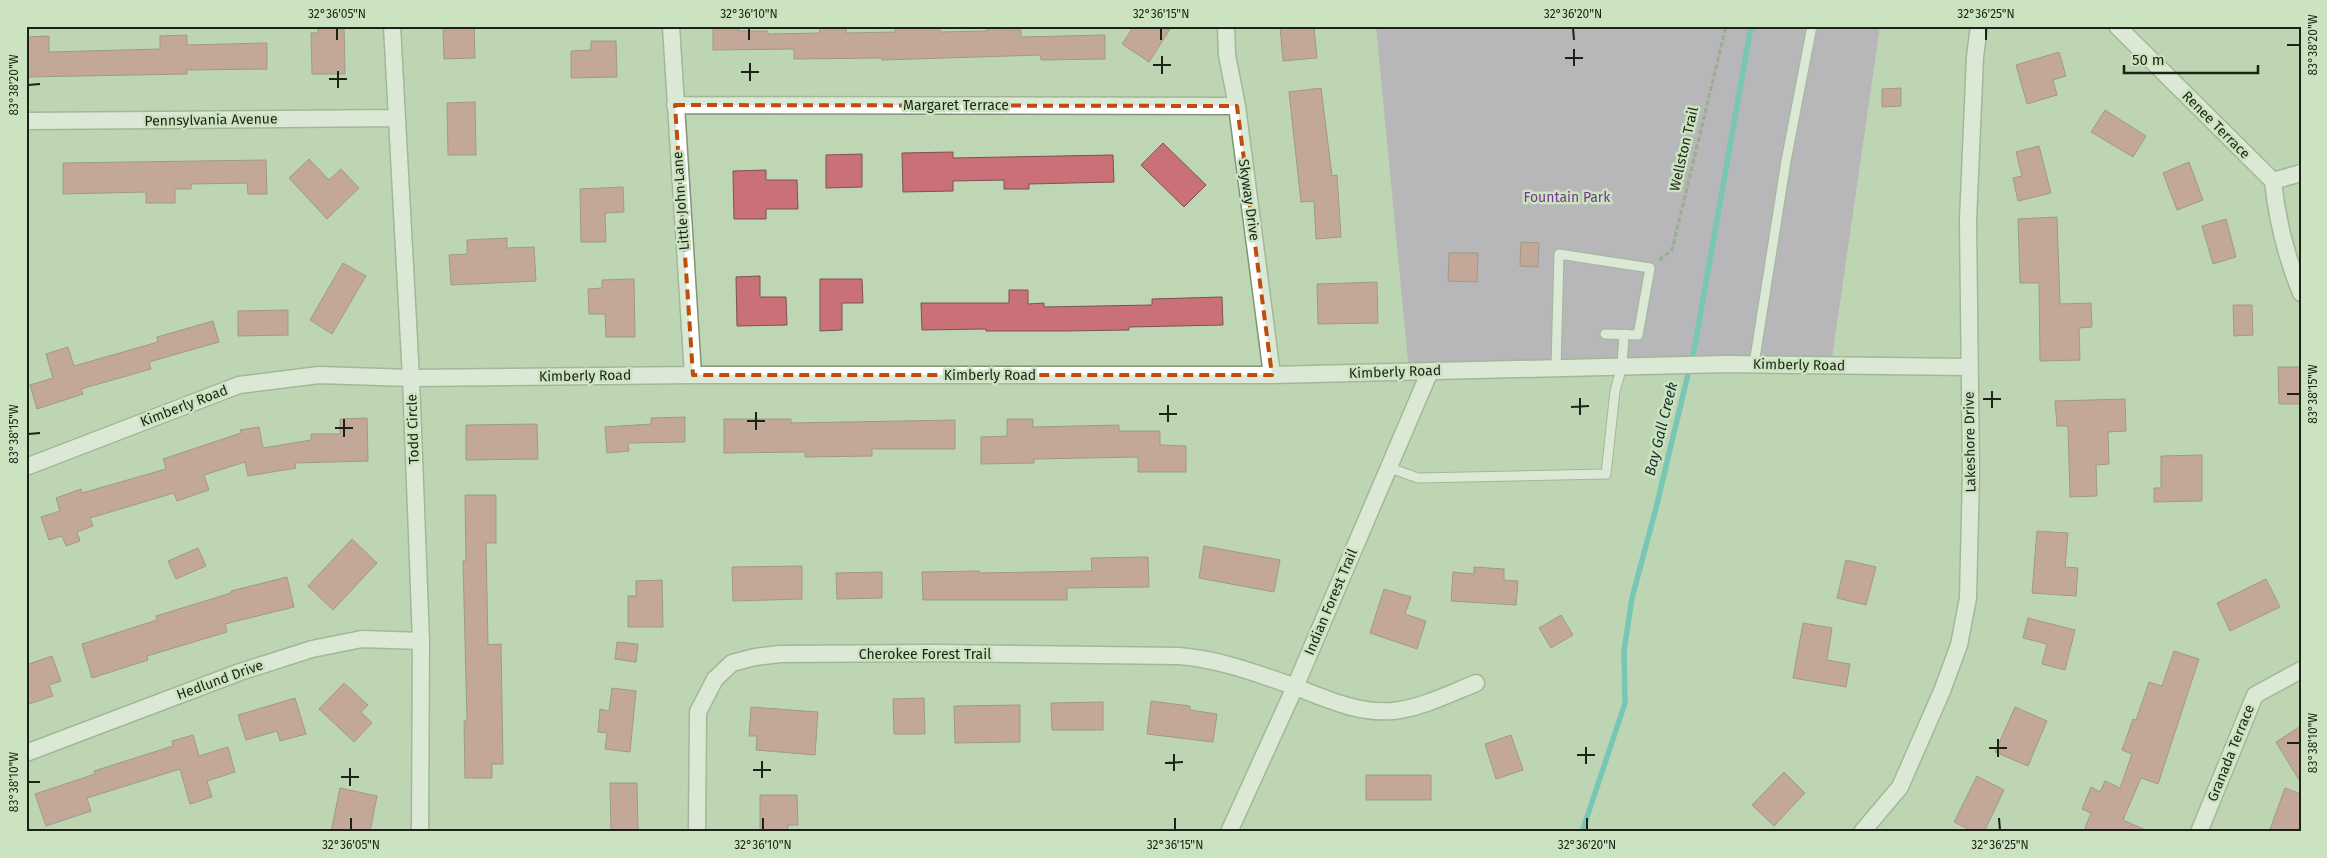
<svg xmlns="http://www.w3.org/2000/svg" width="2327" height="858" viewBox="0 0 2327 858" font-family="'Fira Sans',sans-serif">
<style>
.green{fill:#b090be}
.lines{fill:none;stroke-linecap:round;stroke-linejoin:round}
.stream{stroke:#25b5b6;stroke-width:5.5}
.building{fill:#ca7078;stroke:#7a5254}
.service-casing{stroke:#7f9575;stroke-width:11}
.minor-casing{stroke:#7f9575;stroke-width:19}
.path{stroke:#6e7e66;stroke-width:3;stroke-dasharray:5 2.5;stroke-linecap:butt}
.service{stroke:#fff;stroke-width:9}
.minor{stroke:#fff;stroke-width:16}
.marked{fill:none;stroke:#bf4e0e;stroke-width:4;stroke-dasharray:10 6;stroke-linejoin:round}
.ticks{fill:none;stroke:#1a2316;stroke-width:2}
.labels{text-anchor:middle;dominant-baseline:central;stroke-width:5;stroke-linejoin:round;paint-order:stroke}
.street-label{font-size:14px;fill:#1a2316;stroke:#cbe3c0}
.park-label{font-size:14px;fill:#73378b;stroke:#cbe3c0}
.water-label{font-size:15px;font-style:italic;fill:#182f2f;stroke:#cbe3c0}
.neatline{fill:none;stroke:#1a2316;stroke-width:2}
.ticks-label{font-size:12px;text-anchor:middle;fill:#1a2316}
</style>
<rect width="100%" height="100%" fill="#bed6b3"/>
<!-- green -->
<path class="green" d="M1376 26H1880L1831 365 1409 372Z"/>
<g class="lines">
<!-- stream -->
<path class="stream" d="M1582 832 1625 703 1624 651 1632 598 1656 508 1695 345 1751 26"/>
</g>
<!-- building -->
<path class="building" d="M318 26H344L345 74H312L311 33H318Z
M443 26H474L475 58 444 59Z
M713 26H739V31H768V34L820 33 819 26H846V33L895 32V26H940V32L987 31V26H1004V30H1021V37L1105 35V59L1041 60 1040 55 882 60V58L794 59V49L713 50Z
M1134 26H1172L1149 62 1122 44Z
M1280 26 1314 27 1317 58 1283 61Z
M187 35V45L267 43V69L187 70V74L26 77 28 37 49 36V52L160 49V36Z
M591 41H616L617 77 571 78V51L591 50Z
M2059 52 2066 76 2053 80 2057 95 2027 104 2016 65Z
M1321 88 1332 176 1337 175 1341 237 1316 239 1314 201 1301 202 1289 92Z
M1901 88V106L1882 107V89Z
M475 102 476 155H448L447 103Z
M2105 110 2146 136 2133 157 2091 132Z
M1163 143 1206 185 1184 207 1141 165Z
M2039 146 2051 193 2018 201 2013 178 2022 176 2016 152Z
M953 152V158L1113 155 1114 182 1029 184V189H1004V180L953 181V191L903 192 902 153Z
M862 154V187L826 188V155Z
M309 159 329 180 341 169 359 188 327 219 289 178Z
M266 160 267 194H248L247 183 191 184V189H175V203H146V192L63 194V163Z
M2189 162 2203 200 2177 210 2163 173Z
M766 170V180H797L798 209H766V219H734L733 171Z
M623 187 624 212 605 213 606 242H581L580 189Z
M2057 217 2060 304 2091 303 2092 327 2079 328 2080 360 2040 361 2039 283H2020L2018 219Z
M2226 219 2236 257 2213 264 2202 226Z
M507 238V248L534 247 536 281 451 285 449 255 467 254V240Z
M1521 242 1539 243 1538 267 1520 266Z
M1449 253H1478L1477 282 1448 281Z
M343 263 366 276 332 334 310 320Z
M760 276V297H786L787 325 737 326 736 277Z
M634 279 635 337H606L605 314H589L588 289 602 288V280Z
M820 279H862L863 303H842V330L820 331Z
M1377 282 1378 323 1318 324 1317 284Z
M1009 290H1028V304L1044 303V307L1152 305V299L1222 297 1223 325 1129 327V330L1064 331H986V329L922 330 921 303H1009Z
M2233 305H2252L2253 335 2234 336Z
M288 310V335L238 336V311Z
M213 321 219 342 149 362 151 369 81 389 83 394 37 409 30 385 53 378 46 354 68 347 74 366 158 342 157 337Z
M2278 367H2301V404H2279Z
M2125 399 2126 431 2108 432 2109 464 2096 465 2097 496 2070 497 2068 426H2057L2055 401Z
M685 417V442L628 443 629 451 607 453 605 427 651 424V418Z
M367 418 368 461 295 463 296 468 248 476 245 462 204 475 209 490 177 501 174 493 90 518 93 526 77 532 80 541 66 546 62 536 49 540 41 517 60 511 56 498 81 489 82 493 166 469 163 459 241 433 240 430 259 427 263 448 311 440V434H340V419Z
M724 419H791V423L955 420V449H872V456L805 457V452L724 453Z
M1007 419H1033V427L1119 425V431H1160V445L1186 446V472H1138V457L1034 459V463L981 464V437L1007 436Z
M537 424 538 459 466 460V425Z
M2202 455V501L2154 502V488H2161V456Z
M465 495H496V543H486L488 645 501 644 503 764H492V778H465L464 721H467L463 561H466Z
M2037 531 2068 533 2065 567 2078 568 2076 596 2032 593Z
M352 539 377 563 333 610 308 586Z
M1204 546 1280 560 1274 592 1199 578Z
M198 548 206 566 176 579 168 561Z
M1148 557 1149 587 1067 588V600H923L922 572 979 571V573L1092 571 1091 558Z
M1846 560 1876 567 1866 605 1837 598Z
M802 566V599L733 601 732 567Z
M1474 567 1504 569V580L1518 581 1516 605 1451 601 1453 572 1474 574Z
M882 572V598L837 599 836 573Z
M287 577 294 607 225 624 227 632 147 656 148 660 92 678 82 644 157 620 156 616 231 593V591Z
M2266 579 2280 607 2230 631 2217 603Z
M662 580 663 627H628V596H636V581Z
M1384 589 1411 597 1405 614 1426 621 1417 649 1370 633Z
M1561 615 1573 635 1551 648 1539 628Z
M2028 618 2075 630 2065 670 2042 664 2047 644 2023 638Z
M1803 623 1832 628 1827 660 1850 664 1846 687 1793 678Z
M617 642 638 644 636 662 615 659Z
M2174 651 2199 659 2158 784 2141 778 2123 820 2150 832H2094L2085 828 2091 813 2082 809 2091 787 2100 792 2105 781 2120 788 2132 754 2122 750 2133 719 2136 720 2149 682 2162 686Z
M52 656 61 681 49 685 53 696 26 705V665Z
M344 683 368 705 361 712 372 723 354 742 319 709Z
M612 688 636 691 630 752 605 749 607 733 598 732 600 709 609 711Z
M295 698 306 734 280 741 277 731 246 740 238 715Z
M924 698 925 734H894L893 699Z
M1151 701 1190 706V710L1217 714 1213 742 1147 734Z
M1103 702V730H1052L1051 703Z
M1020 705V742L955 743 954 706Z
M751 707 818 712 815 755 756 750 757 736H749Z
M2015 707 2047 721 2028 766 1995 752Z
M2301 726V783L2276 742Z
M193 735 199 756 228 747 235 772 207 781 212 797 190 804 180 769 87 798 91 811 46 826 35 794 95 774 94 771 173 746 172 741Z
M1511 735 1523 770 1496 779 1485 744Z
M1784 772 1805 793 1774 826 1752 805Z
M1366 775H1431V800H1366Z
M1977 776 2004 790 1984 832H1974L1954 822Z
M610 783H637L638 832H611Z
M340 788 377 796 370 832H331Z
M2285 788 2301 794V832H2269Z
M760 795H797L798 825H788V832H760Z"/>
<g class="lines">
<!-- service casing -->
<g class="service-casing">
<path id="service" d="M1754 364 1786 161 1812 26
M1556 367 1559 254 1650 268 1638 335 1605 334
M1390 468 1418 478 1606 474 1615 391 1622 366 1624 334"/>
</g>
<!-- minor casing -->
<g class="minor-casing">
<path id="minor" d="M392 26 411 378 421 641 420 832
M671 26 693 375
M1226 26 1227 55 1237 106 1272 375
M2117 26 2273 181
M675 105 1237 106
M26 121 397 118
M2273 181C2277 221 2286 256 2301 293
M2273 181 2301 173
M26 467 239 385 319 375 411 378 693 375H1272L1727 364 1969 367
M26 753 240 672 312 649 362 639 421 641
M697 832 698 712 715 679 732 663 755 657 780 654 935 653 1179 656C1218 659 1256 673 1293 686 1325 698 1357 714 1393 711 1421 708 1449 694 1476 683
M1229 832 1295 687 1430 371
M1862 832 1900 787 1942 691 1959 645 1968 598 1971 474 1968 220 1975 57 1979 26
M2199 832 2255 695 2301 670"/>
</g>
<!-- path -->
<path class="path" d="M1659 260 1672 250 1726 26"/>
<!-- service -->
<use href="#service" class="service"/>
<!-- minor -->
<use href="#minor" class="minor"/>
</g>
<!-- marked area -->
<path d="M0 0H2327V858H0ZM675 105 1237 106 1272 375H693Z" fill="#bed6b3" fill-opacity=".55" fill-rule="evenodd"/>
<path class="marked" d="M675 105 1237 106 1272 375H693Z"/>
<!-- ticks -->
<path class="ticks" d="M337 28V40M749 28V40M1161 28V40M1573 28 1574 40M1986 28V40M2287 45H2300M1574 49V66M1162 56V74M1565 58H1583M750 63V81M1153 65H1171M338 71V88M741 72H759M329 79H347M28 85 40 84M1992 391V408M2287 394H2300M1580 398V415M1983 399H2001M1168 405V422M1571 407 1589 406M756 412V430M1159 414H1177M344 419V437M747 421H765M335 428H353M28 434 40 433M1998 739V757M2287 743H2300M1586 747V764M1989 748H2007M1174 754V771M1577 755H1595M762 761V778M1165 763 1183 762M350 768V786M753 770H771M341 777H359M28 782H40M351 818V830M763 818V830M1175 818V830M1587 818V830M1999 818 2000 830"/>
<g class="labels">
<!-- street labels -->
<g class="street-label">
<text x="956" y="105">Margaret Terrace</text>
<text transform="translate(211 120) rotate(-1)">Pennsylvania Avenue</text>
<text transform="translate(2216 125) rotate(45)">Renee Terrace</text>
<text transform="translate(1684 149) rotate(-77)">Wellston Trail</text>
<text transform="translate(1249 200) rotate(82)">Skyway Drive</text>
<text transform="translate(681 201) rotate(-94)">Little John Lane</text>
<text transform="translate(1799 365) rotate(1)">Kimberly Road</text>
<text transform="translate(1395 372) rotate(-2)">Kimberly Road</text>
<text x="990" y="375">Kimberly Road</text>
<text transform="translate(585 376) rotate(-1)">Kimberly Road</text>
<text transform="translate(184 406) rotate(-21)">Kimberly Road</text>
<text transform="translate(413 429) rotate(-92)">Todd Circle</text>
<text transform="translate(1970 442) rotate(-91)">Lakeshore Drive</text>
<text transform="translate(1331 602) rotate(-67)">Indian Forest Trail</text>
<text x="925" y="654">Cherokee Forest Trail</text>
<text transform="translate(220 680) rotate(-20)">Hedlund Drive</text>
<text transform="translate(2231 753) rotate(-68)">Granada Terrace</text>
</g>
<!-- park labels -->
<g class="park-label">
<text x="1567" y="197">Fountain Park</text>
</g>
<!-- water labels -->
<g class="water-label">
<text transform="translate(1661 429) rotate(-76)">Bay Gall Creek</text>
</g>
</g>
<!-- border -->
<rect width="2327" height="858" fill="none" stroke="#cbe3c0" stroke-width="55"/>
<!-- scale -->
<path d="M2124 65v8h134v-8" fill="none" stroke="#1a2316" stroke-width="2.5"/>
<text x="2132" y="65" font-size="15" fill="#1a2316" stroke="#cbe3c0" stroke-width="4" paint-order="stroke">50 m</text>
<rect x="28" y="28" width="2272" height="802" class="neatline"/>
<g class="ticks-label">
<text x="337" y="18">32°36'05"N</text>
<text x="749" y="18">32°36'10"N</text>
<text x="1161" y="18">32°36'15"N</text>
<text x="1573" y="18">32°36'20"N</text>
<text x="1986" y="18">32°36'25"N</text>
<text transform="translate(2313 45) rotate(-90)" y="4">83°38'20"W</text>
<text transform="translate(14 85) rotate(-90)" y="4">83°38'20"W</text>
<text transform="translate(2313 394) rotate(-90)" y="4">83°38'15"W</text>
<text transform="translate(14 434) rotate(-90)" y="4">83°38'15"W</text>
<text transform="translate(2313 743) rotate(-90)" y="4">83°38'10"W</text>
<text transform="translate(14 782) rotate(-90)" y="4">83°38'10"W</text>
<text x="351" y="849">32°36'05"N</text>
<text x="763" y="849">32°36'10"N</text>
<text x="1175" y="849">32°36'15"N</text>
<text x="1587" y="849">32°36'20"N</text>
<text x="2000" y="849">32°36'25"N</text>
</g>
</svg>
